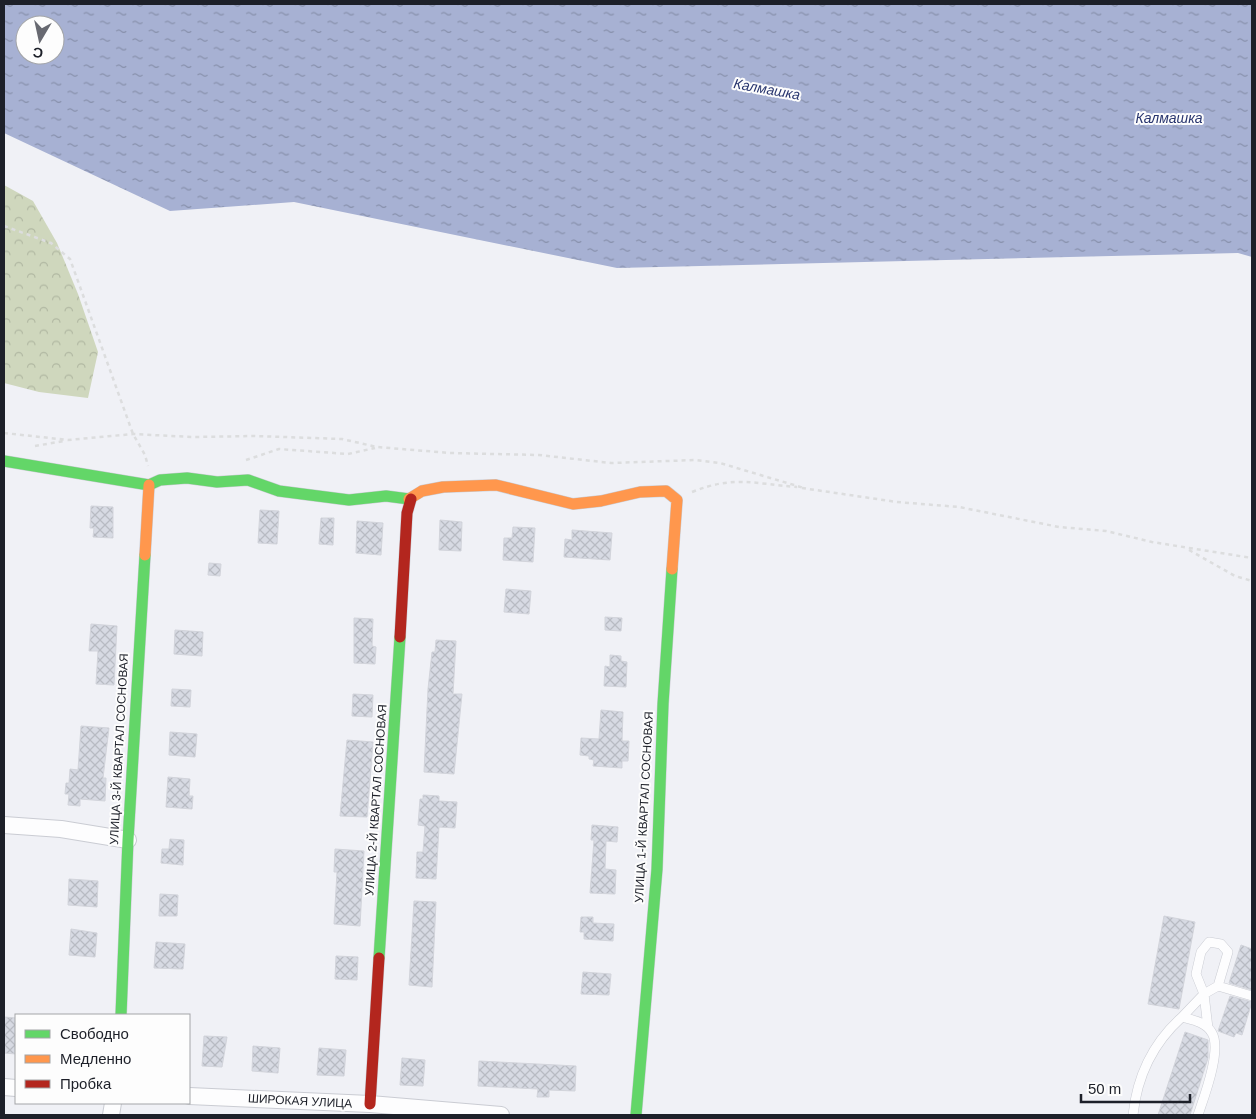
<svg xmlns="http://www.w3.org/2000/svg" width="1256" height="1119" viewBox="0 0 1256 1119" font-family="Arial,sans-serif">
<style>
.forest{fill:url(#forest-crowns)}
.water{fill:url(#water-ripples);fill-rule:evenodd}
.building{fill:url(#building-cross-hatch);stroke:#d2d4db}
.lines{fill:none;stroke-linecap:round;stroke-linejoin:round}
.lane-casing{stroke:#caccd3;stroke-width:10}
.street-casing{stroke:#caccd3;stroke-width:18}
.fast-casing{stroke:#caccd3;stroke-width:12}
.slow-casing{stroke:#caccd3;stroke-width:12}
.jam-casing{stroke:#caccd3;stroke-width:12}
.path{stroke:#dcddde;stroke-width:2.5;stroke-dasharray:4 4;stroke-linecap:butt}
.lane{stroke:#fdfdfe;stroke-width:9}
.street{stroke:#fdfdfe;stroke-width:16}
.fast{stroke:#63d668;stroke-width:11}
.slow{stroke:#ff974d;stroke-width:11}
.jam{stroke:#b3261e;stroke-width:11}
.labels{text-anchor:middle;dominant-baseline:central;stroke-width:4;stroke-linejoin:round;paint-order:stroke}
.street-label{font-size:12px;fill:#1d2029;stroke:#fdfdfd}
.water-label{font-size:14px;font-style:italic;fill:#28356e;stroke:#fdfdfd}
</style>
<defs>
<pattern id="forest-crowns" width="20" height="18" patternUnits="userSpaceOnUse" patternTransform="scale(1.25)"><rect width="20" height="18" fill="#cfd7bd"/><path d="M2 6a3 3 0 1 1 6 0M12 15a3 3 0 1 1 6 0" fill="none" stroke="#b1b8a2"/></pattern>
<pattern id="water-ripples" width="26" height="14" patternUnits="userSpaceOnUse" patternTransform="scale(1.25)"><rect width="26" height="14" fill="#a7b1d3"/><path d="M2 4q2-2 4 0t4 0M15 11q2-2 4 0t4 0" fill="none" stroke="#8790ab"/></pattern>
<pattern id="building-cross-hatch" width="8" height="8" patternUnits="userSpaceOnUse" patternTransform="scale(1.25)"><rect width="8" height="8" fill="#d7dae3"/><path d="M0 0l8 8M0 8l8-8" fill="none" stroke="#b8bbc3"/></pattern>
</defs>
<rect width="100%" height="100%" fill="#f0f1f6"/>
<!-- forest -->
<path class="forest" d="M4 185 33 201 57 243 78 294 98 352 88 398 39 392 4 383Z"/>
<!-- water -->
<path class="water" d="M4 4H1252V257L1238 253 617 268 294 202 170 211 4 133ZM25 25H55V55H25Z"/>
<!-- building -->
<path class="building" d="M91 506 113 507V538L93 537 94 528H90Z
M260 510 279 511 277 544 258 543Z
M321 518H334L333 545 319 544Z
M440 520 462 522 461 551 439 550Z
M357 521 383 523 381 555 356 553Z
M513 527 535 528 533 562 503 560 504 538H512Z
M572 530 612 533 610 560 564 557 565 539 572 540Z
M209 563 221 564 220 576 208 575Z
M506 589 531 591 529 614 504 612Z
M605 617 622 618 621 631 605 630Z
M354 618 373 619 372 646 376 647 375 664 354 663Z
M91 624 117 626 114 685 96 684 98 651H89Z
M175 630 203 632 202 656 174 654Z
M436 640 456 641 453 694H462L454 774 424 772 428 689 432 652H435Z
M610 655 621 656V661L627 662 626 687 604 686 605 666 610 667Z
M172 689 191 690 190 707 171 706Z
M353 694 373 695 372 717 352 716Z
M601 710 623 712 622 741H629L628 761H622V768L593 766 594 760 589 759V756L580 755 581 738 599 739Z
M81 726 109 728 103 778H106L105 801 80 799V806L68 805 69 794H65L66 783H69L70 769 78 770Z
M170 732 197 734 195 757 169 755Z
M347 740 373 742 367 817 340 816Z
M168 777 190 779 189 796H193L192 809 166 807Z
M423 795 439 796V801L457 802 455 828 439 827 436 879 416 878 417 852H423L425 826 418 825 420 799H423Z
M592 825 618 827 617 842 606 841 605 869 616 870 615 894 590 893 594 840H591Z
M170 839 184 840 183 865 161 863 162 849H169Z
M335 849 364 851 360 926 334 924 337 872H334Z
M69 879 98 881 97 907 68 905Z
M160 894 178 895 177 916H159Z
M414 901 436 902 432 987 409 985Z
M1164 916 1195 922 1179 1009 1148 1004Z
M581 917H593V923L614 924 613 941 584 939V932H580Z
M71 929 97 933 95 957 69 955Z
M156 942 185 944 183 969 154 968Z
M1241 945 1252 949V990L1229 983Z
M336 956 358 957 357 980 335 979Z
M583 972 611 974 609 995 581 994Z
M1230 996 1252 1002 1242 1035 1236 1033 1234 1037 1218 1031Z
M4 1017 16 1018V1054L4 1053Z
M1185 1032 1208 1040V1058L1190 1115H1158Z
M204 1036 227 1037 222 1067 202 1066Z
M253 1046 280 1048 278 1073 252 1071Z
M319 1048 346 1050 344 1076 317 1075Z
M402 1058 425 1060 423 1086 400 1085Z
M479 1061 576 1066 575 1091 549 1090V1097H537L538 1089 478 1086Z"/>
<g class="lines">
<!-- lane casing -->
<g class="lane-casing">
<path id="lane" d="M1182 1017 1204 994 1218 986
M1208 1028 1204 994 1196 974 1201 952 1209 942 1221 944 1228 952 1218 986 1252 996
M1133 1115C1137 1077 1153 1043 1182 1017 1193 1020 1206 1022 1212 1033 1222 1050 1204 1097 1198 1115"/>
</g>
<!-- street casing -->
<g class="street-casing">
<path id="street" d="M4 825 61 829 128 840
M4 1087 16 1088
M189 1096 370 1104 501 1115
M111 1115 113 1103"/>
</g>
<!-- fast casing -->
<g class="fast-casing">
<path id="fast" d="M4 461 149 485 160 480 187 478 217 482 248 480 279 491 349 500 386 496 409 499
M379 958 400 637
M121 1015 128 840 145 555
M636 1115 657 869 663 704 672 569"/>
</g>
<!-- slow casing -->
<g class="slow-casing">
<path id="slow" d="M409 499 422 491 443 487 496 485 573 504 601 501 640 492 666 491 677 500 672 569
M145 555 149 485"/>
</g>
<!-- jam casing -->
<g class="jam-casing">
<path id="jam" d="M400 637 407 513 411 499
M370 1104 379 958"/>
</g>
<!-- path -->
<path class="path" d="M4 226 51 243 70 259 133 434 145 455 148 466
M4 433 68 440 133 434 192 437 255 436 342 439 377 447 450 453 539 455 611 463 696 460 720 463 804 488
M35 446 64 441
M246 460 279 449 348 454 375 448
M802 488 897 502 959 507 1059 527 1106 531 1152 542 1252 558
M692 492C734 475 755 484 797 487
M1189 550 1235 576 1252 581"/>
<!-- lane -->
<use href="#lane" class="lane"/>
<!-- street -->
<use href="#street" class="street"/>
<!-- fast -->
<use href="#fast" class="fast"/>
<!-- slow -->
<use href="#slow" class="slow"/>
<!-- jam -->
<use href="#jam" class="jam"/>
</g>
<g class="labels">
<!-- street labels -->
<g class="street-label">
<text transform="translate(119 749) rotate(-87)">УЛИЦА 3-Й КВАРТАЛ СОСНОВАЯ</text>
<text transform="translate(376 800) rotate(-86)">УЛИЦА 2-Й КВАРТАЛ СОСНОВАЯ</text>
<text transform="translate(644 807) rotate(-87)">УЛИЦА 1-Й КВАРТАЛ СОСНОВАЯ</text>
<text transform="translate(300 1101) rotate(3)">ШИРОКАЯ УЛИЦА</text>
</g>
<!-- water labels -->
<g class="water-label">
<text transform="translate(767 89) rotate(10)">Калмашка</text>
<text x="1169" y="118">Калмашка</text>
</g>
</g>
<!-- border -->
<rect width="1256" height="1119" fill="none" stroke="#1d2029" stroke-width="10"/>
<!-- legend -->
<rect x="15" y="1014" width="175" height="90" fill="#fdfdfd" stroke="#a3a5a8"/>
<rect x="25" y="1030" width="25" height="8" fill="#63d668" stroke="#a3a5a8"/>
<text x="60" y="1039" font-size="15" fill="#1d2029">Свободно</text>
<rect x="25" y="1055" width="25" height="8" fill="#ff974d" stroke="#a3a5a8"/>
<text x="60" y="1064" font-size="15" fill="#1d2029">Медленно</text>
<rect x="25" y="1080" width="25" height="8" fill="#b3261e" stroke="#a3a5a8"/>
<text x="60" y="1089" font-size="15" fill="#1d2029">Пробка</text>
<!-- north arrow -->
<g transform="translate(40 40) rotate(189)"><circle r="24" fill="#fdfdfd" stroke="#a3a5a8"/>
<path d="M0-4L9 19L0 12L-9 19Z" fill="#676971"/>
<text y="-8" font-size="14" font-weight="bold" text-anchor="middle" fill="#1d2029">С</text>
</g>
<!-- scale -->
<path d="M1081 1094v8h109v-8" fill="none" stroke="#1d2029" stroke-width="2.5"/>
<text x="1088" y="1094" font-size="15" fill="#1d2029" stroke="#fdfdfd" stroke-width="4" paint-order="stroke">50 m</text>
</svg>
